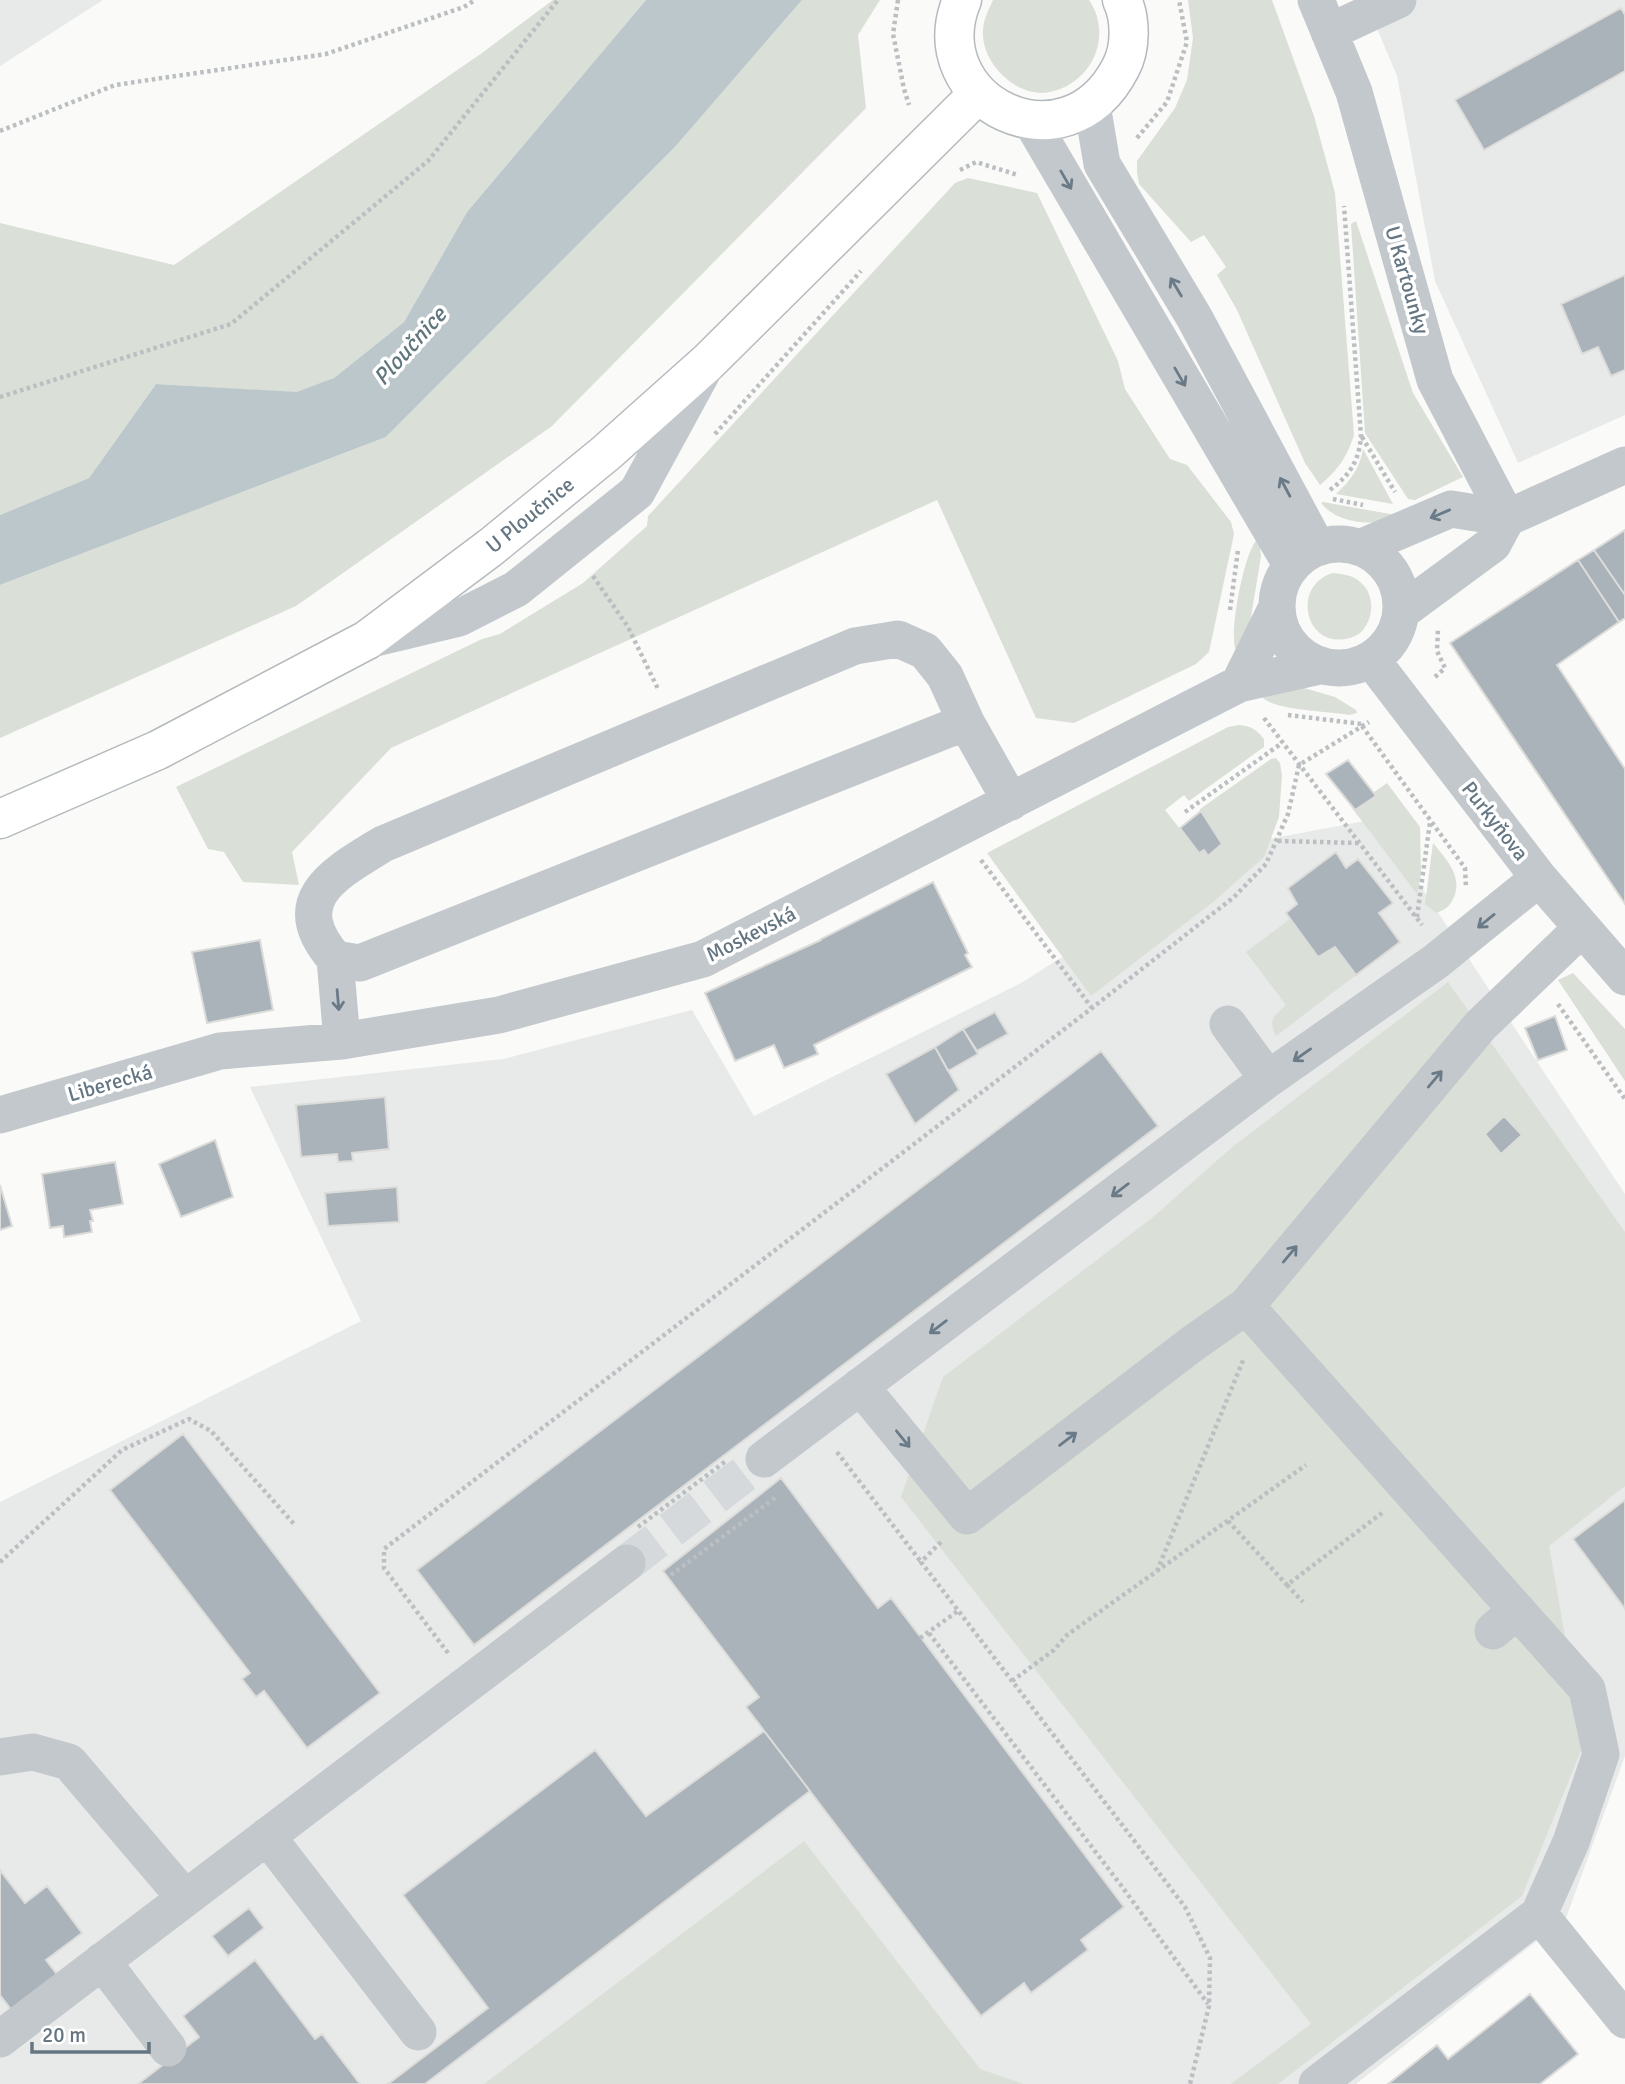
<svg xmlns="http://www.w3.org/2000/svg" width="1625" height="2084" viewBox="0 0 1625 2084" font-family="Signika,sans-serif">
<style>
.built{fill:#e8e9e9}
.green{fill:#dadfd7}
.water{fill:#bbc7cb}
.building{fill:#aab3b9;stroke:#dcdcda;stroke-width:2}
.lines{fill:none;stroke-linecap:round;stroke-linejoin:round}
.minor-tunnel{stroke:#d5d9db;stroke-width:37;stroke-dasharray:37 18;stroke-linecap:butt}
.major-casing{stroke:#b5babe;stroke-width:41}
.path{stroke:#bbbfc2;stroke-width:4.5;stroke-dasharray:3.5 3.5;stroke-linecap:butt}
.minor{stroke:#c3c8cc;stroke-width:37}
.major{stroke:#fff;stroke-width:38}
.oneway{stroke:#6a7a87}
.labels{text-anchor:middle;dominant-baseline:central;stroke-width:7;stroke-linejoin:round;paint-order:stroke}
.street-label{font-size:21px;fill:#657683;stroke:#fff}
.water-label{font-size:23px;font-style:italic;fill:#60757c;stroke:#fff}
</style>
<rect width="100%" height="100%" fill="#fafaf8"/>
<!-- built -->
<path class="built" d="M0 0H103L0 66Z
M1365 0H1625V415L1518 463 1435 281 1397 76Z
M1376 819 1625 1194V1756L1566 1918 1356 2084H0V1502L361 1321 250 1087 503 1059 692 1010 754 1116 1021 983 1242 844Z"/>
<!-- green -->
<path class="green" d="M553 0H646L467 212 404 322 334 378 298 393 156 384 89 478 0 515V223L174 265 482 53Z
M802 0H880L858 35 866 108 552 426 296 606 0 738V585L386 437 675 147Z
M993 0H1089C1113 35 1093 83 1050 92 1017 99 981 63 983 31 983 20 989 9 993 0Z
M1188 0H1272L1314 116 1335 193 1354 435C1347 457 1338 470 1320 485L1305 463 1237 310 1217 275 1226 267 1204 235 1191 242 1139 184 1137 172V161L1175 108 1187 80 1193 38Z
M968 178 1037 193 1118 361 1125 389 1170 459 1187 465 1231 522 1234 534 1209 652 1196 664 1074 723 1036 718 937 500 391 748 292 852 299 885 243 882 224 852 208 849 176 787 482 639 500 634 583 583 647 526 648 516 955 183Z
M1356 221 1413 393 1463 477 1415 500 1408 499 1365 433 1351 224Z
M1363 449 1393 504 1336 494C1350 481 1360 468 1363 449Z
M1323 502 1401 516C1378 527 1338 525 1321 503Z
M1259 538 1261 556 1250 623 1236 650C1228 636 1245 545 1259 538Z
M1333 573C1342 574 1352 575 1359 581 1374 592 1375 615 1363 630 1359 635 1352 638 1345 639 1304 646 1292 585 1333 573Z
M1304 688 1335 697 1356 710 1357 713 1349 715C1328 711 1277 711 1263 698L1266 694Z
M1239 725C1251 726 1256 729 1264 739V747L1189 801 1184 795 1165 810 1199 853 1204 850 1208 855 1222 844 1200 809 1271 759 1276 758 1280 763 1282 776 1279 817 1264 857 1213 902 1091 996 987 853 1228 727Z
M1387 783 1420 827 1421 874 1417 894 1352 808Z
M1433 843C1446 859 1464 877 1453 899 1449 907 1445 910 1436 913L1425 904Z
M1290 919 1318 957 1335 947 1356 975 1276 1036C1268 1019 1273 1017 1286 1005L1246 952Z
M1573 973 1625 1029V1081L1558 980Z
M1448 982 1625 1232V1486L1549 1546 1584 1743 1522 1896 1278 2084H1231L1311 2024 901 1497 943 1377 1152 1218 1230 1149Z
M804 1841 980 2069 1024 2084H484Z"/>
<!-- water -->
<path class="water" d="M646 0H802L675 147 386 437 0 585V515L89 478 156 384 297 392 334 378 404 322 467 212Z"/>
<!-- building -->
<path class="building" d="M1621 8 1625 15V71L1484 150 1455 100Z
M1625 275V370L1611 376 1598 347 1582 354 1561 304Z
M1625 530V595L1594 550Z
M1594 550 1625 595V618L1619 622 1578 560Z
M1578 560 1619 622 1557 665 1625 769V904L1450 643Z
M1348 760 1376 796 1355 810 1326 774Z
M1201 811 1222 844 1208 856 1204 850 1199 853 1180 828Z
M1336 852 1346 868 1358 859 1393 903 1379 913 1400 942 1356 975 1335 947 1318 957 1286 913 1297 904 1288 888Z
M933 882 968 953 965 955 972 967 814 1045 818 1054 784 1068 774 1045 735 1061 705 993 821 940V939Z
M260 940 273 1010 207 1023 192 952Z
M995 1012 1008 1034 977 1051 963 1029Z
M1555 1016 1567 1050 1538 1060 1525 1028Z
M963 1029 978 1054 948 1071 935 1047Z
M935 1047 959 1090 915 1124 886 1074Z
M1101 1051 1158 1126 474 1645 417 1570Z
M385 1097 389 1149 352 1153 353 1161 338 1162 337 1154 301 1157 296 1105Z
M1504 1116 1522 1135 1501 1154 1485 1134Z
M215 1140 233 1197 181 1217 159 1164Z
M115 1162 123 1204 90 1210 93 1221H90L92 1232 64 1237 63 1226 50 1228 42 1174Z
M0 1185 12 1226 0 1230Z
M397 1187 399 1222 328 1226 325 1193Z
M183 1434 380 1693 307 1748 264 1691 256 1697 242 1679 250 1673 110 1490Z
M781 1478 878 1608 891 1598 1124 1907 1081 1940 1088 1950 1031 1993 1024 1983 981 2016 746 1707 759 1697 663 1571Z
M1625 1500V1609L1573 1539Z
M764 1731 810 1791 425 2084H388L488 2008 403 1895 595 1750 646 1816Z
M0 1870 25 1903 47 1886 82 1933 46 1960 62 1981 16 2016 0 1995Z
M249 1908 264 1928 228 1956 212 1936Z
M255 1960 315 2039 322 2034 360 2084H138L199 2037 183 2016Z
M1530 1994 1578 2054 1540 2084H1388L1437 2045 1448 2059Z"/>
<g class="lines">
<!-- minor-tunnel -->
<path class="minor-tunnel" d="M627 1563 764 1459"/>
<!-- major casing -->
<g class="major-casing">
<g id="major">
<path d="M962 0C920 101 1066 175 1121 67 1131 48 1131 19 1122 0"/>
<path id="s1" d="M0 819 158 750 367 640 491 547 606 453 708 362 978 94"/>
</g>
</g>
<!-- path -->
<path class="path" d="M898 0 893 34 904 89 909 105
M0 131 115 85 326 54 464 7 475 0
M1137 138 1167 102 1187 42 1179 0
M960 170 976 162 1018 175
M0 397 231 324 428 161 558 0
M715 434 861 271
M1362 437 1395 492
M1330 490C1350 475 1359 461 1361 436L1344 206
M1333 499 1363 505
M593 576 628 627 658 689
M1230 610 1238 550
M1435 677 1445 668 1437 651 1438 630
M1288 715 1362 724
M1264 718 1422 925
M1362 726 1465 868 1466 887
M1185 812 1282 743
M1278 841 1359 843
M981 860 1092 1008
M1417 917 1430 822
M1558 1004 1625 1099
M837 1452 921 1562
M1228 1521 1287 1585 1382 1513
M638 1527 726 1461
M941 1542 921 1562 1185 1907 1210 1958 1209 2006 1190 2084
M0 1562 122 1450 189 1419 211 1431 294 1524
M1157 1571 1244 1358
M671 1575 776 1497
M1287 1585 1303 1602
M929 1633 1120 1884 1208 2004
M920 1638 958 1611
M448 1653 384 1568V1549L1092 1008 1234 897 1266 864 1288 814 1299 765 1369 722
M1012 1681 1054 1650 1067 1635 1306 1465"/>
<!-- minor -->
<path class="minor" d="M1316 0 1354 92 1435 380 1507 518
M1329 32 1398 0
M1092 105 1102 164 1194 317 1317 547
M1031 121 1292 566
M1507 518 1625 465
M1277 606a62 62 0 1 1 124 0a62 62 0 1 1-124 0Z
M1362 547 1451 509 1507 518
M1402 611 1493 544 1507 518
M367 640 459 618 516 589 637 492 704 369
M1371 659 1539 878 1625 977
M1239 684 1277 607
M966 722 360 963 335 959C284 900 334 874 383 844L855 646 898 639 925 651 945 676 966 722 1011 802
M335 959 342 1041
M1228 1024 1268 1079
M0 1115 220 1051 342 1041 499 1015 703 959 1239 684 1320 666
M1246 1306 1587 1689 1601 1754 1571 1842 1539 1914 1317 2084
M860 1386 967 1516 1192 1344 1246 1306 1481 1025 1581 929
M764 1459 1268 1079 1435 962 1539 878
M1493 1631 1517 1610
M0 1757 33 1752 69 1762 185 1898
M267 1836 418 2032
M1539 1914 1625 2020
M102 1961 168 2048
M0 2039 627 1563"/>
<!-- major -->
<use href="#major" class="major"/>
</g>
<!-- one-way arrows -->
<defs><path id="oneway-shaft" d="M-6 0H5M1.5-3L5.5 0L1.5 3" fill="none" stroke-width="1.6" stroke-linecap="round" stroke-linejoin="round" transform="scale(1.75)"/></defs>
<g class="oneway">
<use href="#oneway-shaft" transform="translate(1066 180) rotate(60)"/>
<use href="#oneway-shaft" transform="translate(1176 287) rotate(-121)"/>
<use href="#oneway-shaft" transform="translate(1180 377) rotate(60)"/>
<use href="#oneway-shaft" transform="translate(1285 487) rotate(-118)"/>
<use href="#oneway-shaft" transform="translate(1440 514) rotate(157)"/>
<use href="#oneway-shaft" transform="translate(1486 921) rotate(141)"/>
<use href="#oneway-shaft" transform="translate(338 1000) rotate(85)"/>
<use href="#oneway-shaft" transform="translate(1302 1055) rotate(145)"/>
<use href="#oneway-shaft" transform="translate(1435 1079) rotate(-50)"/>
<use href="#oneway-shaft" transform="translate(1120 1190) rotate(143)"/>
<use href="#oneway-shaft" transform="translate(1290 1254) rotate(-50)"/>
<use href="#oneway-shaft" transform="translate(938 1327) rotate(143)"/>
<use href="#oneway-shaft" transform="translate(903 1439) rotate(51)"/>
<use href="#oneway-shaft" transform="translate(1068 1439) rotate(-37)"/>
</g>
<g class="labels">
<!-- street labels -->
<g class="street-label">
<text transform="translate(1407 280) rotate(74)">U Kartounky</text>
<text stroke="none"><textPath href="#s1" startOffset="614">U Ploučnice</textPath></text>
<text transform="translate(1495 821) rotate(52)">Purkyňova</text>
<text transform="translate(751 934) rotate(-27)">Moskevská</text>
<text transform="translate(110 1083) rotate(-16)">Liberecká</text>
</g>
<!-- water labels -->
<g class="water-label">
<text transform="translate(410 346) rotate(-48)">Ploučnice</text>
</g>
</g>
<!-- scale -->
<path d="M32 2042v10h117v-10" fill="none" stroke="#657683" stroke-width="3.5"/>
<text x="42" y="2042" font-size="21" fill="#657683" stroke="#ffffff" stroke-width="5" paint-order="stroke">20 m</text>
</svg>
